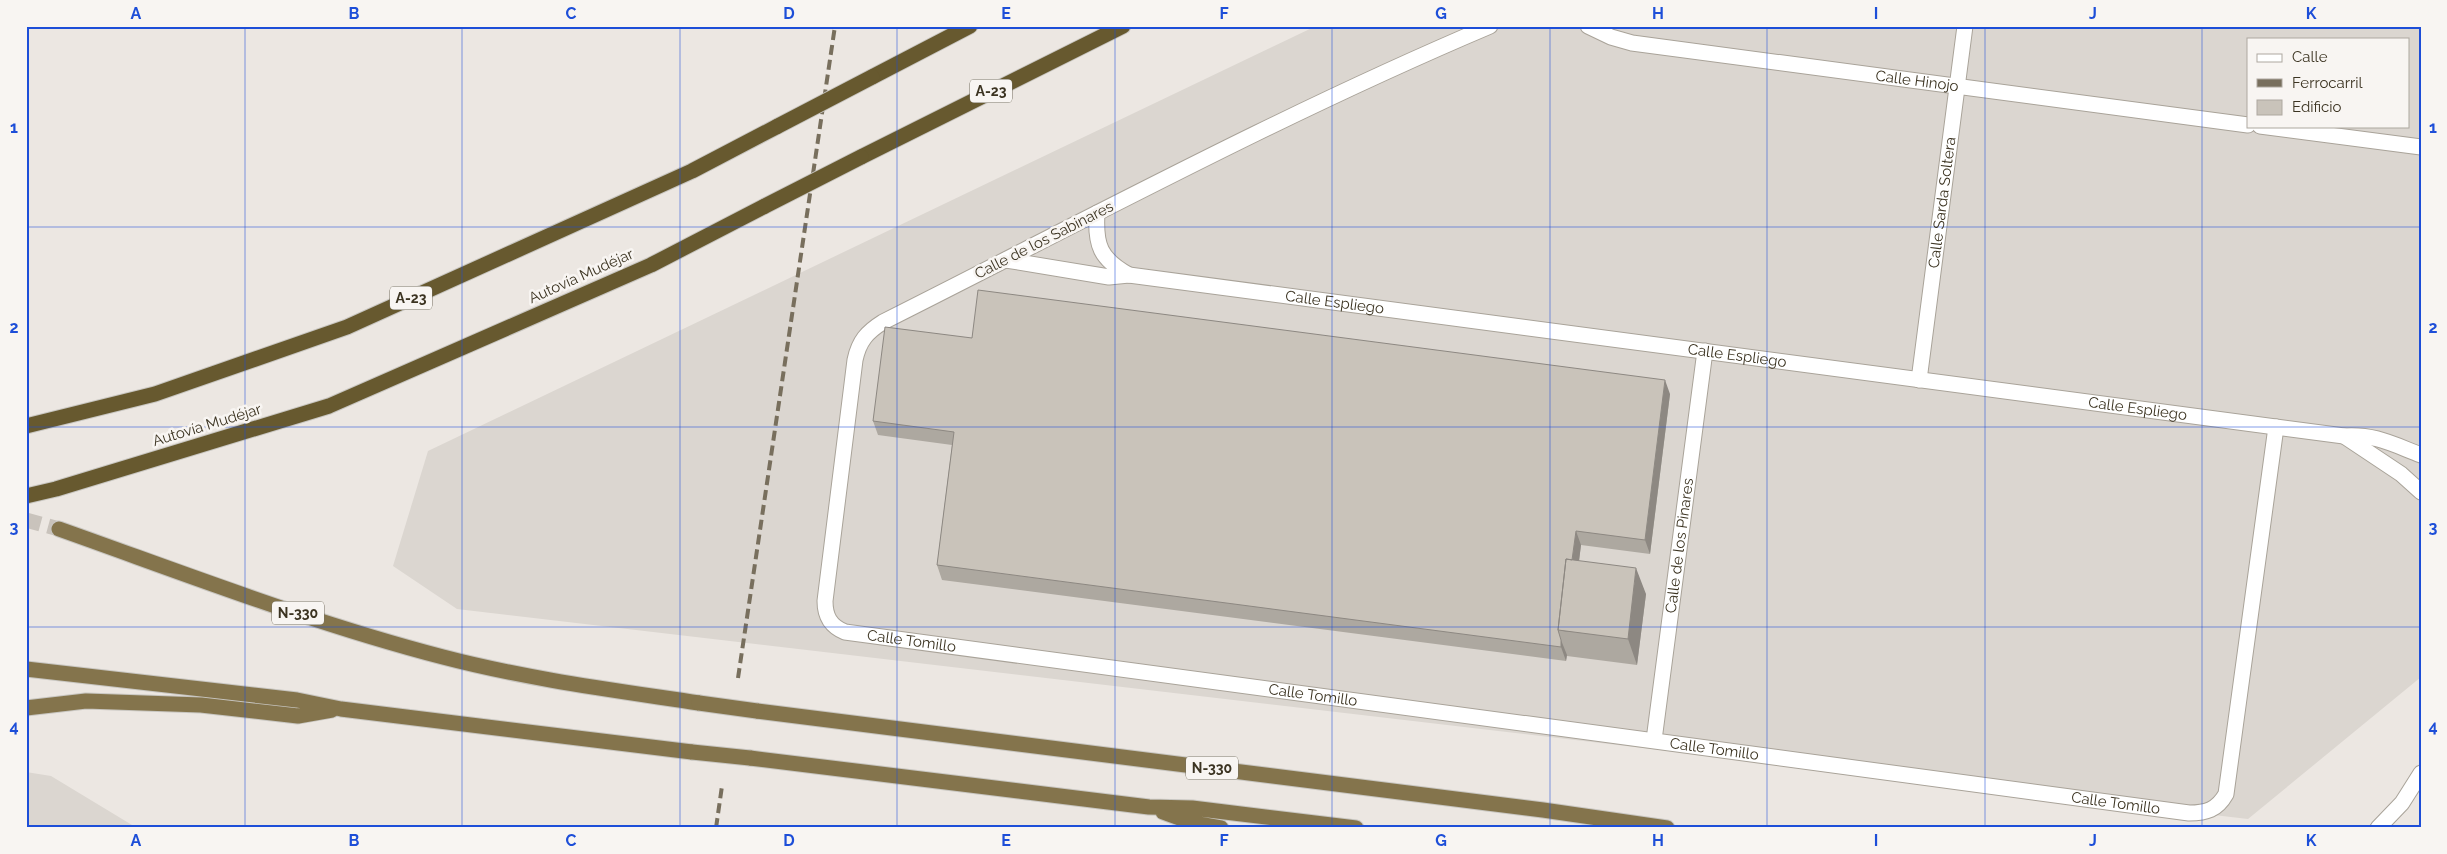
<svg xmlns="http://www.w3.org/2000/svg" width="2447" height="854" viewBox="0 0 2447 854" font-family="Raleway,sans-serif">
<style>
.built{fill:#dbd6d0;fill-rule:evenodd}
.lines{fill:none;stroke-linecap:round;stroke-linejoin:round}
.trunk-tunnel{stroke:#c9c3bc;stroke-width:15;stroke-dasharray:15 8;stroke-linecap:butt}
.minor-casing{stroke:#a9a399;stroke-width:17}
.tertiary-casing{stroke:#a9a399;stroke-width:17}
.trunk-casing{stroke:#c8c6c1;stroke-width:17}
.motorway-casing{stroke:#c8c6c1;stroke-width:17}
.minor{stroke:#fff;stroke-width:15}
.tertiary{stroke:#fff;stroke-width:15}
.trunk{stroke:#84744c;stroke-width:15}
.motorway{stroke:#67592f;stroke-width:15}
.rail{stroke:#786f5d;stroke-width:4;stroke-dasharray:10 5;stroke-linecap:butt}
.trunk-bridge-casing{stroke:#c8c6c1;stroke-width:17;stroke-linecap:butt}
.motorway-bridge-casing{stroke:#c8c6c1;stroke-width:17;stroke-linecap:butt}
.trunk-bridge{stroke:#84744c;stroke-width:15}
.motorway-bridge{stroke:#67592f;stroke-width:15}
.wall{fill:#ada8a0}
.shaded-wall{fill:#8d8882}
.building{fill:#c9c3ba;stroke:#8d8882}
.grid{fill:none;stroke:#1d4ed8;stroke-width:1;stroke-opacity:0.55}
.labels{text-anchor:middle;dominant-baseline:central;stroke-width:5;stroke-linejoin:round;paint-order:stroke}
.shield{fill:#f8f5f2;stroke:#746e60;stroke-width:1}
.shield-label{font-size:14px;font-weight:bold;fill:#3c3422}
.street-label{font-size:15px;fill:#3c3422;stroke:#f8f5f2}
.neatline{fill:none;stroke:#1d4ed8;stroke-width:2}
.grid-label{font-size:16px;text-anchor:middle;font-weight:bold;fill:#1d4ed8}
</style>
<rect width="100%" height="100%" fill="#ece7e2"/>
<!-- built -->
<path class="built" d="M1316 26H2421V677L2248 819 457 609 393 566 428 451ZM2248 39H2408V126H2248Z
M26 772 51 776 137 828H26Z"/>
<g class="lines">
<!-- trunk-tunnel -->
<path class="trunk-tunnel" d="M26 520 59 529"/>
<!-- minor casing -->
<g class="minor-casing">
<g id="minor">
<path id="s1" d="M1490 26C1282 114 1084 221 883 322 867 332 859 341 855 360L825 601C825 616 830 626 845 632L2189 813C2206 813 2217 810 2226 794L2276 427"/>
<path id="s2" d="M1588 26 1611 37 1632 43 2248 125"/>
<path d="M2260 126 2421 147"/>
<path d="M1097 213C1095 245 1100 259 1129 275"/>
<path id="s3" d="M1006 260 1109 277 1129 275 2344 436C2375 434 2392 444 2421 455"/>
<path id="s4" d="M1919 380 1965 26"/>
<path d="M2344 436 2401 474 2421 492"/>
<path id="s5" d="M1654 740 1705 351"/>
</g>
</g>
<!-- tertiary casing -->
<g class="tertiary-casing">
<path id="tertiary" d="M2378 828 2402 803 2421 773"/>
</g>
<!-- trunk casing -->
<g class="trunk-casing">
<path id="trunk" d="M59 529C186 574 312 623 443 657 527 679 613 690 699 703
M26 669 297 700 341 709 692 752
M26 708 86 701 201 705 298 716 332 710
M757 711 1543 810 1667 828
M750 758 1149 807 1192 808 1356 828
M1163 812 1193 823 1221 828"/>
</g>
<!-- motorway casing -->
<g class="motorway-casing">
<path id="motorway" d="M872 77 970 26
M861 157 1123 26
M26 426 155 394 347 327 692 171 778 126
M26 496 56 489 329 406 651 265 765 206"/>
</g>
<!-- minor -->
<use href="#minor" class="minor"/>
<!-- tertiary -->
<use href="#tertiary" class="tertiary"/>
<!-- trunk -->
<use href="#trunk" class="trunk"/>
<!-- motorway -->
<use href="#motorway" class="motorway"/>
<!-- rail -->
<path class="rail" d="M738 678 835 26
M716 828 722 786"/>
<!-- trunk-bridge casing -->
<g class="trunk-bridge-casing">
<path id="trunk-bridge" d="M699 703 757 711
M692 752 750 758"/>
</g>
<!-- motorway-bridge casing -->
<g class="motorway-bridge-casing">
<path id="motorway-bridge" d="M778 126 872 77
M765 206 861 157"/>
</g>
<!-- trunk-bridge -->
<use href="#trunk-bridge" class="trunk-bridge"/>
<!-- motorway-bridge -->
<use href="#motorway-bridge" class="motorway-bridge"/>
</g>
<!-- wall -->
<path class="wall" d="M972 338 1670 394 1650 554 1581 545 1579 561 1646 594 1637 665 1567 656V655L1566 661 942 580 937 565 952 445 878 435 873 421Z"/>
<!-- shaded-wall -->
<path class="shaded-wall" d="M1665 380 1670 394 1650 554 1645 540Z
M1576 531 1581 545 1570 632 1563 631Z
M1636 568 1646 594 1637 665 1628 639Z
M1561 640 1567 655 1566 661 1561 647Z"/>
<!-- building -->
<path class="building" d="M978 290 1665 380 1645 540 1576 531 1572 560 1566 559 1558 630 1561 640V647L937 565 954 432 873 421 885 327 972 338Z
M1566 559 1636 568 1628 639 1558 630Z"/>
<!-- grid -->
<path class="grid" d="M245 26V828M462 26V828M680 26V828M897 26V828M1115 26V828M1332 26V828M1550 26V828M1767 26V828M1985 26V828M2202 26V828M26 227H2421M26 427H2421M26 627H2421"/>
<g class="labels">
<!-- shield labels -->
<g class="shield">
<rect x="970" y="79.5" width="42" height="23" rx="4"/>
<rect x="390" y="286.5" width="42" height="23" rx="4"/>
<rect x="272" y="601.5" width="52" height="23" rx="4"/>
<rect x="1186" y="756.5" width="52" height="23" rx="4"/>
</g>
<g class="shield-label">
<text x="991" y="91">A-23</text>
<text x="411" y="298">A-23</text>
<text x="298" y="613">N-330</text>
<text x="1212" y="768">N-330</text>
</g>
<!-- street labels -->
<g class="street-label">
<text stroke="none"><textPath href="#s2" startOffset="335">Calle Hinojo</textPath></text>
<text stroke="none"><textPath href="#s4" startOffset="179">Calle Sarda Soltera</textPath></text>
<text transform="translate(1044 240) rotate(-27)">Calle de los Sabinares</text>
<text transform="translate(581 276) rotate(-24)">Autovía Mudéjar</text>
<text stroke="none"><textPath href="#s3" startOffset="332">Calle Espliego</textPath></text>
<text stroke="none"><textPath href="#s3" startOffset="738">Calle Espliego</textPath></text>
<text stroke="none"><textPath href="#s3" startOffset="1142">Calle Espliego</textPath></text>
<text transform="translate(207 425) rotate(-17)">Autovía Mudéjar</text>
<text stroke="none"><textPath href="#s5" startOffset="196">Calle de los Pinares</textPath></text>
<text stroke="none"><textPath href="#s1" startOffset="1074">Calle Tomillo</textPath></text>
<text stroke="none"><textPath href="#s1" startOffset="1479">Calle Tomillo</textPath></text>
<text stroke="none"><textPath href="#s1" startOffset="1884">Calle Tomillo</textPath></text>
<text stroke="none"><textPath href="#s1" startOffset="2289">Calle Tomillo</textPath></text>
</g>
</g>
<!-- border -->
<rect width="2447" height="854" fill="none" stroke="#f8f5f2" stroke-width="55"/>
<!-- legend -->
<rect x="2247" y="38" width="162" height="90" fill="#f8f5f2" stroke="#ada89f"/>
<rect x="2257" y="54" width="25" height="8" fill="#ffffff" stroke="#ada89f"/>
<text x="2292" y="62" font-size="15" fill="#3c3422">Calle</text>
<rect x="2257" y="79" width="25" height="8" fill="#786f5d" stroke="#ada89f"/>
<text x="2292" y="88" font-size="15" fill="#3c3422">Ferrocarril</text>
<rect x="2257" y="100" width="25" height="15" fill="#c9c3ba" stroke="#ada89f"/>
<text x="2292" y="112" font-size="15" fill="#3c3422">Edificio</text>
<rect x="28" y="28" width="2392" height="798" class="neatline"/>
<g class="grid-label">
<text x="136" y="19">A</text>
<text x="354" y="19">B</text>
<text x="571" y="19">C</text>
<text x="789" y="19">D</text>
<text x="1006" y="19">E</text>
<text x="1224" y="19">F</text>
<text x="1441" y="19">G</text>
<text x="1658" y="19">H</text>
<text x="1876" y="19">I</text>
<text x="2093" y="19">J</text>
<text x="2311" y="19">K</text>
<text x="14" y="133">1</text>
<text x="2433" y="133">1</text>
<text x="14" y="333">2</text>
<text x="2433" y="333">2</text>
<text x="14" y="533">3</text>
<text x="2433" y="533">3</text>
<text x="14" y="732">4</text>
<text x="2433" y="732">4</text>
<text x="136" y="846">A</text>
<text x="354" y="846">B</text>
<text x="571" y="846">C</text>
<text x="789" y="846">D</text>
<text x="1006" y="846">E</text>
<text x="1224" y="846">F</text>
<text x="1441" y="846">G</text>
<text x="1658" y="846">H</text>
<text x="1876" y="846">I</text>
<text x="2093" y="846">J</text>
<text x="2311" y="846">K</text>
</g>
</svg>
